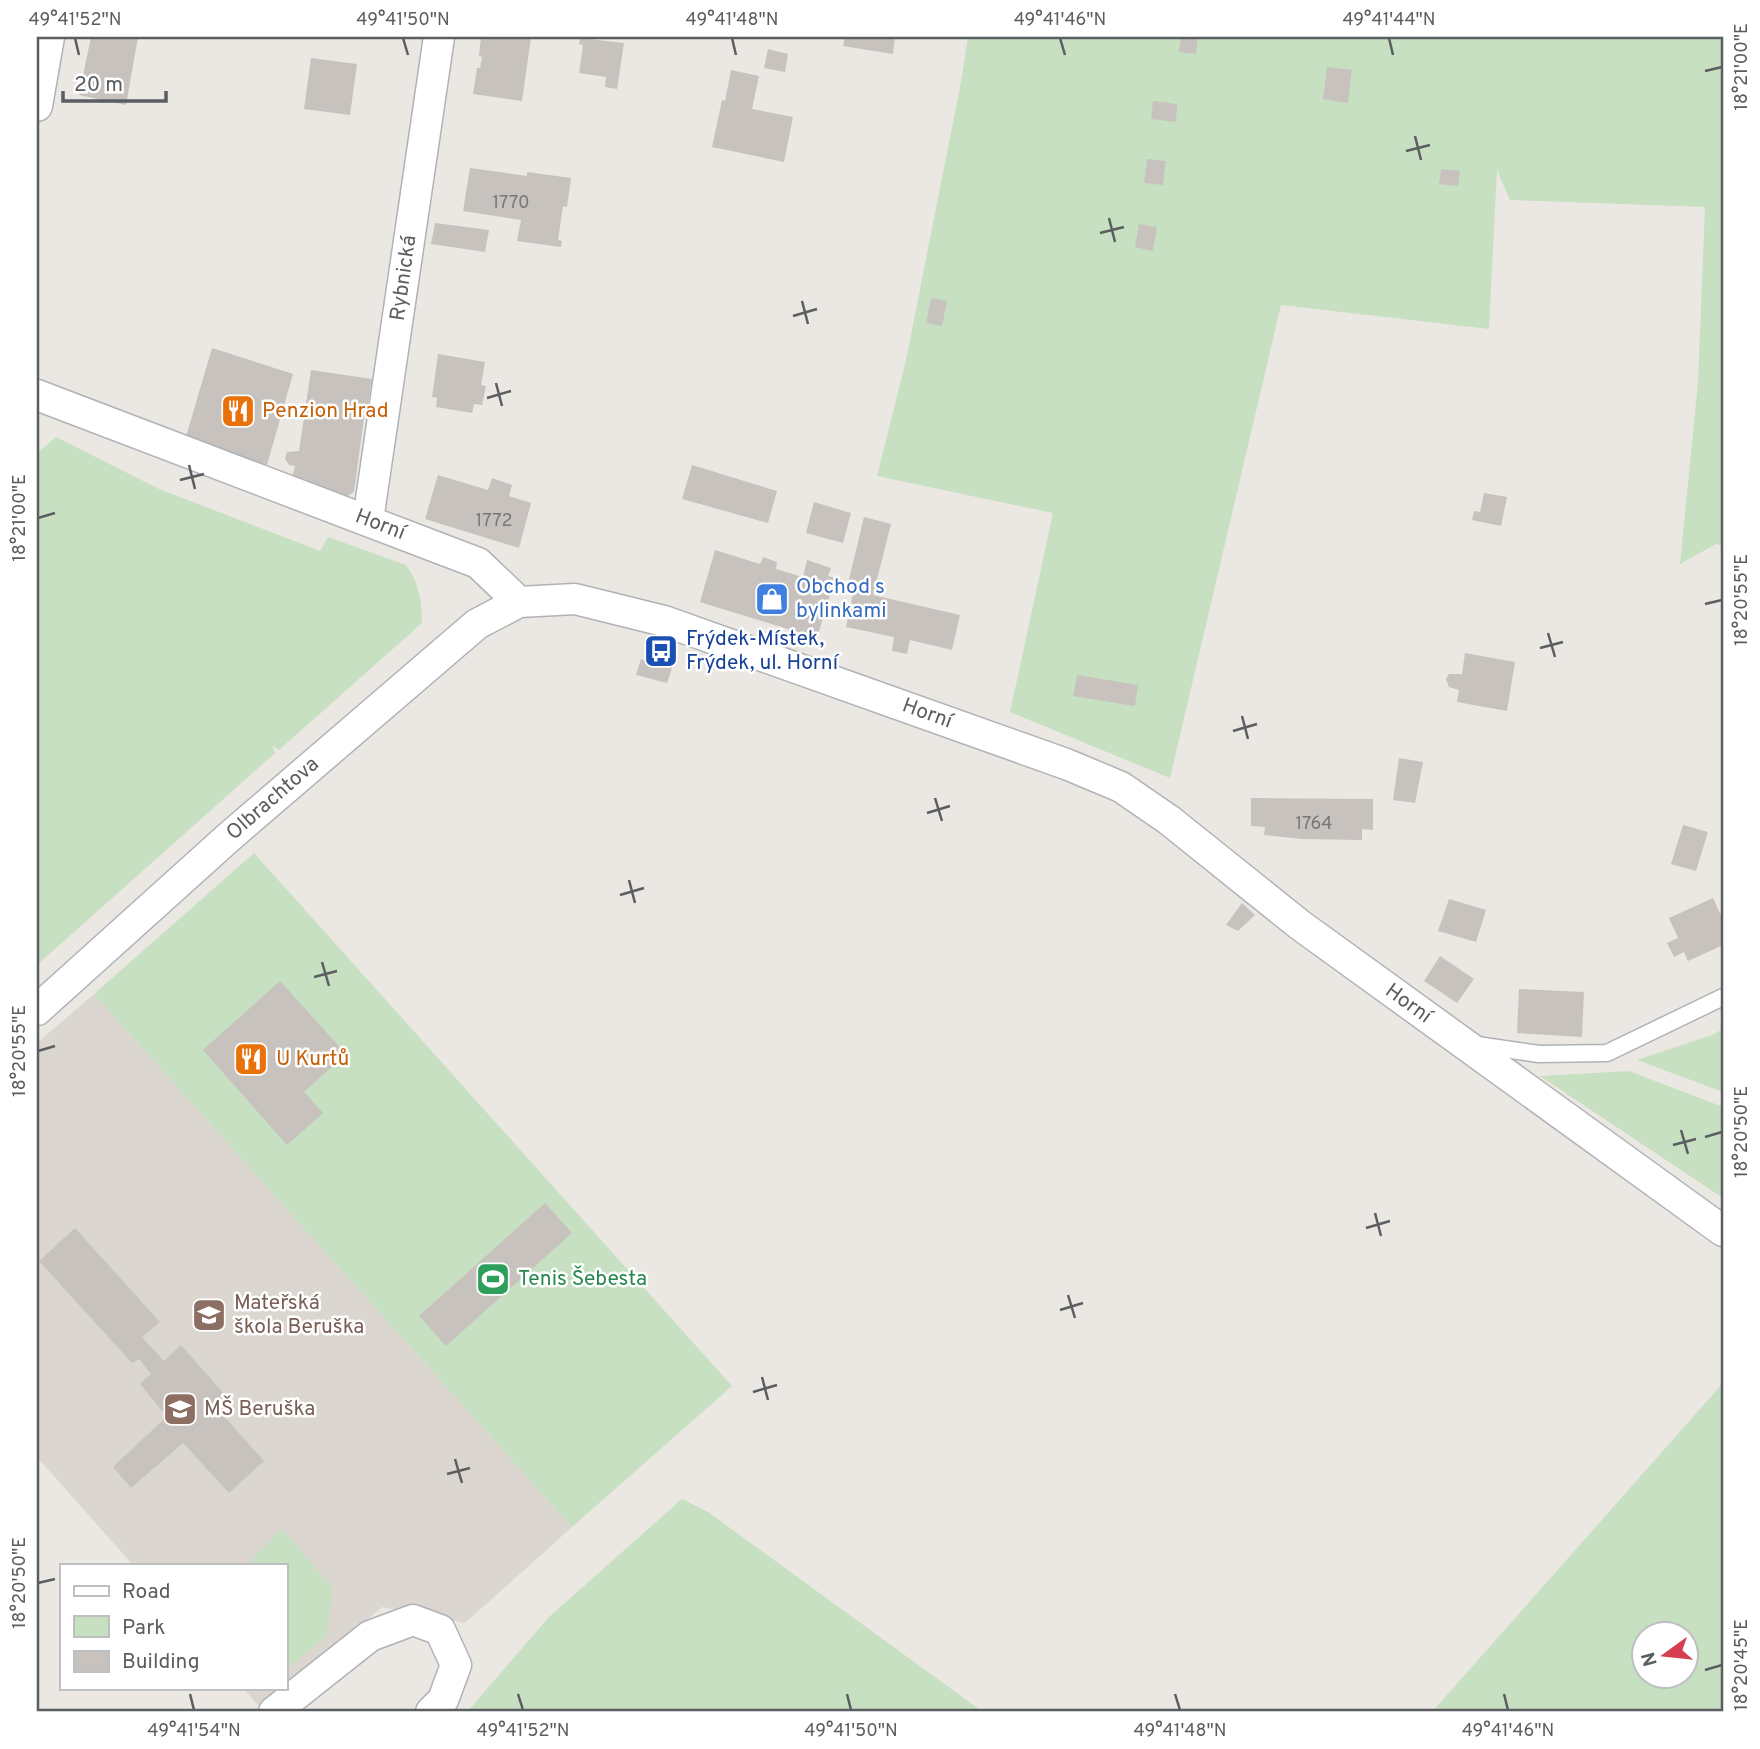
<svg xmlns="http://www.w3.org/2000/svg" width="1760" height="1749" viewBox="0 0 1760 1749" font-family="Overpass,sans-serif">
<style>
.education{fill:#dbd7d0}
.green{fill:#c7e0c1;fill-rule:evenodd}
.building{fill:#c7c2be}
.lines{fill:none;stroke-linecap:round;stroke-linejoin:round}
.lane-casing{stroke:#afb3b6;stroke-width:19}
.street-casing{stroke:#afb3b6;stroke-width:33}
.lane{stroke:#fff;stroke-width:16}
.street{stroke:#fff;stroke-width:30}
.ticks{fill:none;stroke:#5a5e61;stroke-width:2.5}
.labels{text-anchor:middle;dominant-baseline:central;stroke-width:5;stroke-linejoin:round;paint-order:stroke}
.number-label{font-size:18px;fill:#757778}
.street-label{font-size:21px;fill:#5a5e61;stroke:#fff}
.food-label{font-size:21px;fill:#c56008;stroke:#fff;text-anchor:start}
.shop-label{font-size:21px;fill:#366cbe;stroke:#fff;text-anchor:start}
.transit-label{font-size:21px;fill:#164399;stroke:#fff;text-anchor:start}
.leisure-label{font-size:21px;fill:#27864d;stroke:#fff;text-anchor:start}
.education-label{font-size:21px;fill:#785e54;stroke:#fff;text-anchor:start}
.neatline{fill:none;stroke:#5a5e61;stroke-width:2.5}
.ticks-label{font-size:18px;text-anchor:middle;fill:#5a5e61}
</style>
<rect width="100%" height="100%" fill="#ebe7e2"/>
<!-- education -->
<path class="education" d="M94 994 572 1527 465 1623 382 1607 262 1710 243 1688H285V1565H133L37 1457V1043Z"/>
<!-- green -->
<path class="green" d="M968 37H1723V546L1716 544 1680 564 1698 382 1705 207 1510 200 1497 170 1489 329 1281 305 1170 778 1010 712 1053 513 877 476 906 360 961 82Z
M56 437 159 489 320 551 328 537 406 565C419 583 422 601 422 623L279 750 272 746 275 753 37 965V453Z
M254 853 732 1386 572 1527 94 994Z
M1723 1029V1092L1637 1060 1712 1035Z
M1629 1071 1723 1107V1198L1540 1076Z
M1723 1383V1712H1432ZM1644 1634H1686V1676H1644Z
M683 1498 682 1499 708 1512 983 1712H467L549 1617Z
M282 1529 333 1588 326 1636 287 1669 285 1565H247Z"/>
<!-- building -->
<path class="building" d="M91 37H138L126 105 79 95Z
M481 37H531L522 101 473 94 477 68H480L482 57 479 56Z
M845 37H895L893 54 843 46Z
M1181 37H1198L1196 54 1179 52Z
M580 38 624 43 617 89 605 87 606 77 579 73 583 45 579 44Z
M768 49 788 54 785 72 764 68Z
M311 58 357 64 350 115 304 109Z
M1327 67 1352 70 1348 103 1323 99Z
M731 70 759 76 752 109 793 117 784 162 712 147 722 100 725 101Z
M1153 101 1177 104 1176 122 1151 119Z
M1147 159 1166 161 1163 185 1144 183Z
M470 168 527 176V172L571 178 567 207 563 206 558 240 562 241 561 247 517 241 521 220 463 211Z
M1441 169 1460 171 1458 186 1439 184Z
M435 223 489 230 485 252 431 244Z
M1139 224 1157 227 1153 251 1135 247Z
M931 298 947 301 942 326 926 323Z
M212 348 293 374 267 465 185 440Z
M438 354 485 362 481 385 486 386 482 405 474 404 472 413 436 407 437 398 432 397Z
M311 370 372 379 367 411H365L354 492 347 496 292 478 295 466 289 465 285 459 287 452 299 451Z
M692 465 777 491 768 523 682 499Z
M438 475 488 490 492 478 512 485 509 496 531 503 519 548 425 519Z
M1484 493 1507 497 1501 526 1472 520 1474 511 1480 512Z
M814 502 851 513 843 543 806 533Z
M864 517 891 524 873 595 960 615 952 650 910 640 907 654 892 651 894 637 846 627 853 594 846 592Z
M715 550 760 564 763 557 777 562 776 569 803 577 807 560 831 568 828 576 835 578 817 638 700 602Z
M1465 653 1515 662 1507 711 1457 702 1459 690 1449 687 1446 679 1449 674H1462Z
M641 659 672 668 667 683 636 675Z
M1077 675 1138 685 1135 706 1073 696Z
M1399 758 1423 762 1415 803 1393 800Z
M1251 798 1373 799V830L1362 829V840L1302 839 1264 835 1265 827 1251 826Z
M1683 825 1708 832 1696 871 1671 864Z
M1713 898 1723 920V945L1688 961 1684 952 1674 957 1667 943 1678 938 1669 918Z
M1449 899 1486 910 1476 942 1438 931Z
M1242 903 1255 915 1238 931 1226 925Z
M1440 956 1474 979 1457 1003 1424 981Z
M280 981 346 1054 304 1092 323 1113 287 1145 203 1050Z
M1519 989 1584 992 1582 1037 1517 1033Z
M545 1203 572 1233 446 1346 419 1316Z
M75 1228 160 1322 142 1337 164 1361 181 1345 226 1396 215 1406 264 1461 229 1493 183 1443 131 1488 113 1467 163 1420V1412L140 1384 151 1374 139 1359 132 1363 39 1261Z"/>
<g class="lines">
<!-- lane casing -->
<g class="lane-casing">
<path id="lane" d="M1477 1045 1539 1054 1607 1053 1723 997"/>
</g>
<!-- street casing -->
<g class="street-casing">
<path id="street" d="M37 106 49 37
M37 395 478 563 519 602
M368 520 439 37
M37 1010 229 837 477 624 519 602 575 599 664 621 1066 764 1121 787 1169 820 1300 925 1723 1231
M274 1712 370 1636 413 1620 440 1630 456 1665 443 1700 431 1712"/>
</g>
<!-- lane -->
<use href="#lane" class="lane"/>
<!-- street -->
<use href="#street" class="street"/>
</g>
<!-- ticks -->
<path class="ticks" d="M75 38 79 55M403 38 408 55M732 38 736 55M1060 38 1065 55M1389 38 1393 55M1705 71 1722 67M1415 136 1421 160M1406 151 1430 145M1109 218 1115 242M1100 233 1124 227M802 301 808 324M793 316 817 309M496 383 502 406M487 398 511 391M189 465 195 489M180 480 204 474M38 518 55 513M1705 604 1722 600M1548 633 1555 657M1540 648 1563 642M1242 716 1248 739M1233 731 1257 724M935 798 942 821M927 813 950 806M629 880 635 903M620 895 644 888M322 962 329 986M314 977 337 971M38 1051 55 1046M1681 1130 1688 1154M1705 1137 1722 1132M1673 1145 1696 1139M1375 1213 1381 1236M1366 1228 1390 1221M1068 1295 1075 1318M1060 1310 1083 1303M762 1377 768 1400M753 1392 777 1385M455 1459 462 1483M447 1474 470 1468M38 1583 55 1579M1705 1670 1722 1665M190 1694 194 1710M518 1694 523 1710M847 1694 851 1710M1175 1694 1180 1710M1504 1694 1508 1710"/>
<!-- icons -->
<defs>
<g id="restaurant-square" transform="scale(1.75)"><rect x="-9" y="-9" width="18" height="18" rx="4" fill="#e8710a" stroke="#fff"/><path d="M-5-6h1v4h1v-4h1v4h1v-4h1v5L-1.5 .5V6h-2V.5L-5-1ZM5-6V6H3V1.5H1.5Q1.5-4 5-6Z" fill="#fff"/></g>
<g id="shop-square" transform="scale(1.75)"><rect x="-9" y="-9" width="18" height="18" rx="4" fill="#3f7fe0" stroke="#fff"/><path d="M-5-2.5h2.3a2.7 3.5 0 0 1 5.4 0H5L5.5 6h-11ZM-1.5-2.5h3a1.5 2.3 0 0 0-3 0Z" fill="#fff"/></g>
<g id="bus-square" transform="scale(1.75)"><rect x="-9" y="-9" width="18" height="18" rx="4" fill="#1a4fb4" stroke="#fff"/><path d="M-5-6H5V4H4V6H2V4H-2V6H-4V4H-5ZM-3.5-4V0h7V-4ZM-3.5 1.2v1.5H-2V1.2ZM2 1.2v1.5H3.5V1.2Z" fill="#fff"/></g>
<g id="stadium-square" transform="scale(1.75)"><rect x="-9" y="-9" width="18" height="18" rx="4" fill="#2e9e5b" stroke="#fff"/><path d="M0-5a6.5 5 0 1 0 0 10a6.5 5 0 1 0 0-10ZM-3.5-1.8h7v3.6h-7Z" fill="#fff"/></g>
<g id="school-square" transform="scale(1.75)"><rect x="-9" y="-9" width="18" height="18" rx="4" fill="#8d6e63" stroke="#fff"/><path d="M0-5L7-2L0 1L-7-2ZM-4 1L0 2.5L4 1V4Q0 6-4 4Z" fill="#fff"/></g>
</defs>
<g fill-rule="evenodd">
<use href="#restaurant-square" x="238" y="411"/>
<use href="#shop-square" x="772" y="599"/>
<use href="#bus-square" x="661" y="651"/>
<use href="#restaurant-square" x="251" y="1059"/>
<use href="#stadium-square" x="493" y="1279"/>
<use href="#school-square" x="209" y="1315"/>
<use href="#school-square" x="180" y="1409"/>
</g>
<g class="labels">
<!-- number labels -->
<g class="number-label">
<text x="511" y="203">1770</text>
<text x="494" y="521">1772</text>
<text x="1314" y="824">1764</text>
</g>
<!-- street labels -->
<g class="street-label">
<text transform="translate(404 278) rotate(-82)">Rybnická</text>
<text transform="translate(380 525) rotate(21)">Horní</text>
<text transform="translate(927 714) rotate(20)">Horní</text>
<text transform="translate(273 799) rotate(-41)">Olbrachtova</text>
<text transform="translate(1408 1004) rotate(36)">Horní</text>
</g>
<!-- food labels -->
<g class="food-label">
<text x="262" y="411">Penzion Hrad</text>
<text x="276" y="1059">U Kurtů</text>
</g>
<!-- shop labels -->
<g class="shop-label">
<text x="796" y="587">Obchod s<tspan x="796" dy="24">bylinkami</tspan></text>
</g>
<!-- transit labels -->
<g class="transit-label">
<text x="686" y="639">Frýdek-Místek,<tspan x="686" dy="24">Frýdek, ul. Horní</tspan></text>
</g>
<!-- leisure labels -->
<g class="leisure-label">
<text x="518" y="1279">Tenis Šebesta</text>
</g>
<!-- education labels -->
<g class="education-label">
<text x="234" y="1303">Mateřská<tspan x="234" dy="24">škola Beruška</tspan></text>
<text x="204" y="1409">MŠ Beruška</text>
</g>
</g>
<!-- border -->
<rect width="1760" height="1749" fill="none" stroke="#ffffff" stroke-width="77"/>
<!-- legend -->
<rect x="60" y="1564" width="228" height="126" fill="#ffffff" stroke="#bdbfc0" stroke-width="2"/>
<rect x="74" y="1586" width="35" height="10" fill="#ffffff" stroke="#bdbfc0" stroke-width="2"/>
<text x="122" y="1598" font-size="21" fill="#5a5e61">Road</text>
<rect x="74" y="1616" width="35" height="21" fill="#c7e0c1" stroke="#bdbfc0" stroke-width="2"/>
<text x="122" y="1634" font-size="21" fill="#5a5e61">Park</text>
<rect x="74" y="1651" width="35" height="21" fill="#c7c2be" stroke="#bdbfc0" stroke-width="2"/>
<text x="122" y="1668" font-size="21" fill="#5a5e61">Building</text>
<!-- north arrow -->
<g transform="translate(1665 1655) rotate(255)"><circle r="33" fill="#ffffff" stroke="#bdbfc0" stroke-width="2"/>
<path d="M0-5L12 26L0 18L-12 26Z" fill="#d53e50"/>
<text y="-10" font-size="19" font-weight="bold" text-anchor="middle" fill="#5a5e61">N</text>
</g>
<!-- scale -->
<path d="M63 91v10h103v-10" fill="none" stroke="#5a5e61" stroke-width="3.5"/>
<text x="74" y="91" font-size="21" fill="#5a5e61" stroke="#ffffff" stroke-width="5" paint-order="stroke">20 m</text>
<rect x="38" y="38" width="1684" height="1672" class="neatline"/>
<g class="ticks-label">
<text x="75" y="25">49°41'52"N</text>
<text x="403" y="25">49°41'50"N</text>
<text x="732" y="25">49°41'48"N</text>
<text x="1060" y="25">49°41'46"N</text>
<text x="1389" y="25">49°41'44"N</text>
<text transform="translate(1741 67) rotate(-90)" y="6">18°21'00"E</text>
<text transform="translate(19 518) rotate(-90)" y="6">18°21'00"E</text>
<text transform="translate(1741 600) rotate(-90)" y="6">18°20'55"E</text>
<text transform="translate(19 1051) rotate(-90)" y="6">18°20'55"E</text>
<text transform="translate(1741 1132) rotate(-90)" y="6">18°20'50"E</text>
<text transform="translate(19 1583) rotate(-90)" y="6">18°20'50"E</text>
<text transform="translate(1741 1665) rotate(-90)" y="6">18°20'45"E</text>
<text x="194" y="1736">49°41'54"N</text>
<text x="523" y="1736">49°41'52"N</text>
<text x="851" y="1736">49°41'50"N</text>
<text x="1180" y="1736">49°41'48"N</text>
<text x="1508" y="1736">49°41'46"N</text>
</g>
</svg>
